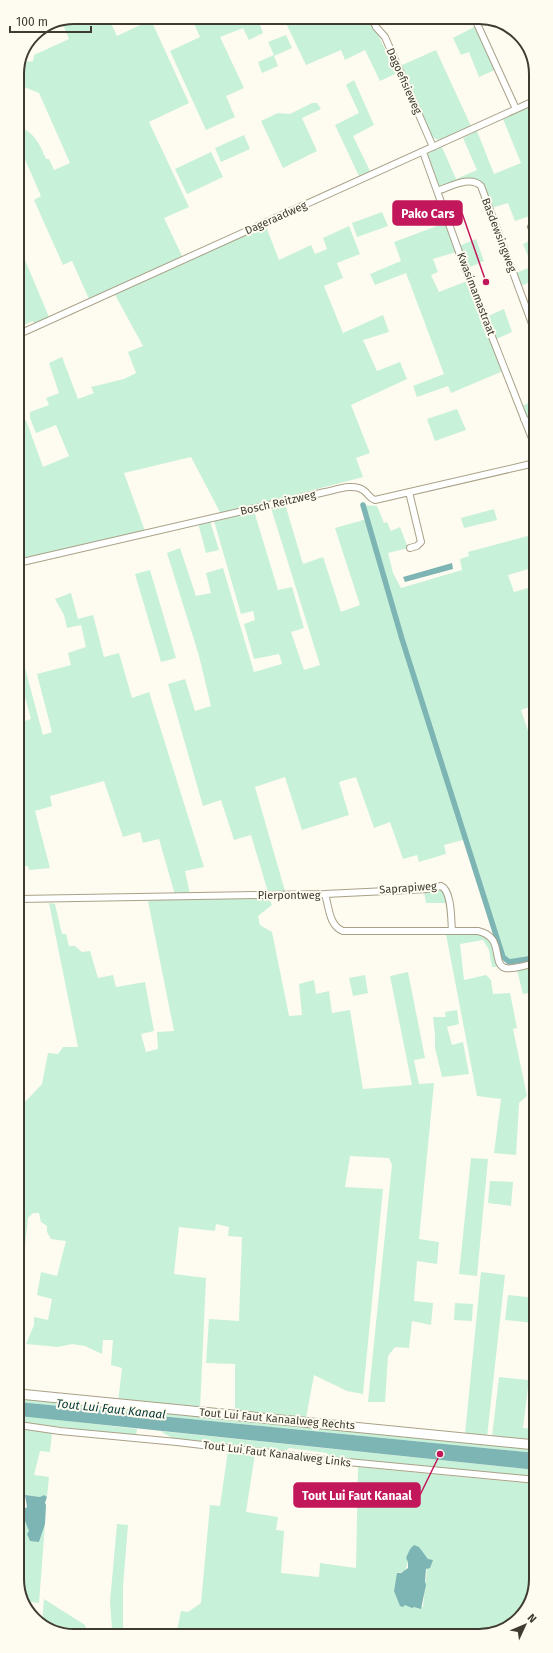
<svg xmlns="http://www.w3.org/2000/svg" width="553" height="1653" viewBox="0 0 553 1653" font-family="'Fira Sans',sans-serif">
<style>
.green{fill:#c8f1d9;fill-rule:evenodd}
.water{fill:#7db4b4}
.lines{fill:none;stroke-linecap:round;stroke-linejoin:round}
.stream{stroke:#7db4b4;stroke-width:1.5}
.canal{stroke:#7db4b4;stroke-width:5.5}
.street-casing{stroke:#a9a187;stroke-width:8}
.secondary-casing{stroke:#a9a187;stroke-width:11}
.street{stroke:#fff;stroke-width:6}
.secondary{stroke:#fff;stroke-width:9}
.labels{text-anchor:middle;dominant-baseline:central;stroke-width:4;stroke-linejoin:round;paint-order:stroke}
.street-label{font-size:11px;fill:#3f3b31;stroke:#fefbf0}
.water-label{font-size:12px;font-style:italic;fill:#003637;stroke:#fefbf0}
.rim{fill:none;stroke:#3f3b31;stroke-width:2}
.leader{fill:none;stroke:#c2185b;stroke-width:1.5}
.callout-dot{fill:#c2185b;stroke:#fefbf0;stroke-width:1.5}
.callout{fill:#c2185b;stroke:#c2185b;stroke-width:1.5}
.callout-label{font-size:12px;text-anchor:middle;font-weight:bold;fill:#fff}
</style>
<rect width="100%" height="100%" fill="#fefbf0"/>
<!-- green -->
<path class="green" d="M74 17H102L104 21 109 19 117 36 151 20 189 103 149 122 189 207 164 218 183 258 89 299 72 261 63 265 34 200 41 196 17 141V127C34 130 40 145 46 159H49L54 170 70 163 39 93 17 84V71L19 66 24 67 26 62 33 61 34 55 69 39 62 22Z
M191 17H270L259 22 263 33 249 40 243 28 220 37 244 88 226 96 235 117 206 130 170 51 200 37Z
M283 17H369L397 73 380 81 365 50 345 60 341 50 306 65Z
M476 26 495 70 479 77 469 52 461 55 453 38Z
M286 35 292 48 274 56 278 66 262 73 258 62 274 55 268 42Z
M436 50 471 126 438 140 432 137 400 66Z
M354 80 374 125 353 136 370 171 359 176 335 125 359 113 346 85Z
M312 103H317L321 109 302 118 317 151 283 168 261 121 278 113 290 114Z
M534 105V217L533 215 515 221 508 203 491 208C477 169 478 176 441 187L437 186 427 157 428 153 442 147 456 179 477 170 463 138 477 131 494 174 521 163 503 119Z
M244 135 250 149 221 162 215 148Z
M211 152 223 177 187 194 175 169Z
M382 212 388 226 357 237 352 223Z
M445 223 456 252 433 259 438 272 431 275 439 292 467 281 503 371 451 393 448 386 417 397 413 386 444 374 406 273 375 285 370 274 401 261 394 242Z
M265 224 279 260 311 245 315 254 327 249 323 238 349 226 360 254 337 263 343 278 324 286 343 333 383 315 389 332 363 340 377 371 400 362 407 379 351 405 370 453 356 458 363 477 221 514 191 457 124 473 145 531 18 561V423L26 420 43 467 69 456 56 425 36 433 30 418V412L49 405 46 398 59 393 49 363 62 357 78 399 94 393 91 387 124 379 136 373 128 352 143 346 114 293Z
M476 239 484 261 468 268 459 246Z
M534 239V260L530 261 523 244Z
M17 241 49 317 34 324 33 321 17 328Z
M531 267 534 281 520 286 516 273Z
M504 309 512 332 494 340 486 317Z
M535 400V420L526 419 520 407Z
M457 409 466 430 435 441 427 419Z
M285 504 303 564 323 557 341 612 360 605 335 528 367 519 363 505 377 506 384 523 387 522 391 531 400 527 408 548 388 553 393 573 401 588 462 570 460 559 469 556 468 552 535 534V567L508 575 514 592 535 586V705L521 710 535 751V958L509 962 503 957 466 839 444 845 446 854 419 862 417 855 403 859 390 822 374 828 356 777 339 782 349 815 302 830 285 777 255 787 285 891 268 892 251 835 234 840 221 800 203 806 168 684 185 679 195 711 211 706 199 656 167 553 180 548 196 596 211 593 206 573 223 568 254 672 282 664 279 654 254 659 244 624 255 620 253 611 241 614 214 521 254 511 278 590 292 587 304 628 291 632 304 670 320 665 271 508Z
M494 509 497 520 464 528 461 518Z
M210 521 219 550 206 553 198 523Z
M150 570 176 658 161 662 135 574Z
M71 593 78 619 93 615 104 657 119 653 132 698 149 692 204 867 185 871 190 894 175 895 159 839 143 843 140 832 123 837 104 781 50 796 52 806 35 811 50 868 29 870 28 866 18 867V723L31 719 18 671V642L43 735 52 732 37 674 71 665 68 653 86 647 81 625 67 628 64 615 55 599Z
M441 888 445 890 447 903H426L424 892Z
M269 897 272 905 258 916 260 925 272 932 289 1016 302 1015 299 984 314 980 316 994 329 991 332 1013 350 1010 363 1089 412 1085 390 976 408 972 425 1058 414 1060 419 1084 434 1083 419 1239 439 1242 437 1264 417 1261 414 1301 433 1303 431 1325 412 1321 409 1348 395 1347 388 1356 385 1402H368L392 1165 389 1158 350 1156 345 1187 383 1189 363 1394 347 1391 314 1375 306 1418 235 1412V1364L206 1363 209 1319 239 1321 242 1237 228 1236 229 1227 216 1224 215 1231 179 1227 174 1274 206 1278 200 1410 118 1402 122 1368 111 1365 113 1340H103L102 1354 85 1346 72 1344 58 1347 26 1344 34 1325V1317L48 1320 52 1299 37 1295 41 1272 57 1276 66 1241 51 1239 47 1232V1226L41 1222 39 1213H33L28 1218 25 1246 18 1245V1098L26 1101 42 1084 48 1053 58 1054 63 1047H78L49 903 55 904 62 934H66L69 946H75L82 952 90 951 98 978 113 975 116 987 145 982 154 1031 141 1034 146 1052 158 1049 157 1032 174 1031 148 901 185 898Z
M478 933 490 939 498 964 496 967H492L489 950 483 940 460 944 464 980 486 975 491 980 493 994 510 993 517 1028 513 1029 527 1096 519 1103 516 1155 494 1153 501 1099 477 1096 446 934Z
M535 966V995L534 992 523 994 517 970Z
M365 975 368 993 353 996 349 978Z
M457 1010 459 1024 447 1027 452 1045 463 1042 469 1074 442 1077 435 1048V1035L433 1017H446L445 1012Z
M471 1158 488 1159 477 1276 459 1274Z
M490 1181 513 1182 511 1206 488 1203Z
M481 1272 505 1275 487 1437 465 1434Z
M508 1295 536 1298 534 1323 505 1320Z
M455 1303 473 1304 472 1321 454 1320Z
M529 1374 536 1376V1388L528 1387 523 1428 536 1429V1442L492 1437 499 1377 528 1380Z
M19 1397 536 1447V1453L19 1402Z
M19 1416 35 1417 137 1429 136 1436 19 1422Z
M19 1428 52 1433 50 1452 40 1451 34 1475 49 1477 47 1497 44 1495 40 1497 25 1495 21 1487H19Z
M160 1431 536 1470V1478L328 1457 327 1453 289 1448 285 1451 174 1439Z
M228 1451 255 1454 246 1512 278 1517 276 1530 284 1531 281 1573 319 1577 320 1563 356 1568 358 1467 536 1484V1579L524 1614 493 1634 176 1635 181 1611 188 1612 201 1603 210 1505 220 1506ZM423 1553 428 1559 423 1607 405 1605 398 1573 405 1571 408 1562Z
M25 1515 29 1531 39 1542 45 1524 39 1603 24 1601 19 1593V1519Z
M117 1524 128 1525 123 1586V1636H111L112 1629 110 1602Z
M44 1599 85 1625 88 1636H71L42 1624Z"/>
<!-- water -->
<path class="water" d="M452 563 453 569 405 582 403 577Z
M19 1402 536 1453V1470L19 1416Z
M25 1495 40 1497 44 1495 47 1497 45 1503 46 1505 45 1524 39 1542 30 1541 27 1534 29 1531 25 1521 24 1509 27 1507Z
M414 1545 419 1547 428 1559 433 1560 430 1568 426 1569 425 1581 426 1585 421 1609 414 1607 412 1608 405 1605 403 1607 400 1606 394 1591 397 1573H401L408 1568V1562L406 1558 410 1549Z"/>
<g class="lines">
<!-- stream -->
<path class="stream" d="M18 81 25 61"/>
<!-- canal -->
<path class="canal" d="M363 505 402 639 503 957 509 962 535 958"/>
<!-- street casing -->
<g class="street-casing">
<path id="street" d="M372 17 376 27 385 37 433 147
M474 17 516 109
M423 152 463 263 531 436
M437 191C450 187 470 175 481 186L534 329
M531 227 534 225
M17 335 534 101
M524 419 528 422 535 421
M409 492 421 542 417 546 410 548
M18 563 325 492C336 490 353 483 363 490 368 493 369 498 375 500L535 463
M325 894 428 889 441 886C452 891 451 920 452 931
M18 899 325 894C329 907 329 926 343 931H478C505 937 491 963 505 968 513 970 527 965 535 963
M19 1425 60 1431 177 1442 337 1461 536 1480"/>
</g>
<!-- secondary casing -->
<g class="secondary-casing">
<path id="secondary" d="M19 1394 536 1445"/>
</g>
<!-- street -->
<use href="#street" class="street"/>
<!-- secondary -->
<use href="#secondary" class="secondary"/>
</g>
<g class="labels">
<!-- street labels -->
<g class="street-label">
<text transform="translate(404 81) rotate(66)">Dagoefisieweg</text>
<text transform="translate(276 218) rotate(-24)">Dageraadweg</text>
<text transform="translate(499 235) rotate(69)">Basdewsingweg</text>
<text transform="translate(476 294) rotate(69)">Kwasimamastraat</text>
<text transform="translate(278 503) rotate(-13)">Bosch Reitzweg</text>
<text transform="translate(408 888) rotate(-4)">Saprapiweg</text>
<text x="289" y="895">Pierpontweg</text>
<text transform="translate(277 1419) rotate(5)">Tout Lui Faut Kanaalweg Rechts</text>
<text transform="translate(277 1454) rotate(7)">Tout Lui Faut Kanaalweg Links</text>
</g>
<!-- water labels -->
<g class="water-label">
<text transform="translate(111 1409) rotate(6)">Tout Lui Faut Kanaal</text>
</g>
</g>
<!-- crop -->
<path d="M0 0H553V1653H0ZM74 24H479A50 50 0 0 1 529 74V1579A50 50 0 0 1 479 1629H74A50 50 0 0 1 24 1579V74A50 50 0 0 1 74 24Z" fill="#fefbf0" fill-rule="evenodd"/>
<path class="rim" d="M74 24H479A50 50 0 0 1 529 74V1579A50 50 0 0 1 479 1629H74A50 50 0 0 1 24 1579V74A50 50 0 0 1 74 24Z"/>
<!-- callouts -->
<path class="leader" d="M486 282L462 213M440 1454L420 1495"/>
<g class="callout-dot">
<circle cx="486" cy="282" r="4"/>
<circle cx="440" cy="1454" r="4"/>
</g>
<g class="callout">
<rect x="393" y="201" width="69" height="24" rx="4"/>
<rect x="294" y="1483" width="126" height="24" rx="4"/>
</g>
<g class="callout-label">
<text x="428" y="218">Pako Cars</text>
<text x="357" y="1500">Tout Lui Faut Kanaal</text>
</g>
<!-- north arrow -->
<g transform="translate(525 1625) rotate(46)" stroke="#fefbf0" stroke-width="3" paint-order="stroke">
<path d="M0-3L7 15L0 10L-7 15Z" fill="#3f3b31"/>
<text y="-6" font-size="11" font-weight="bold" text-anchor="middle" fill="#3f3b31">N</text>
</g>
<!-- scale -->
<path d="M10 26v6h81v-6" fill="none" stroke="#3f3b31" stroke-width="2"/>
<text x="16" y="26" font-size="12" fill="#3f3b31" stroke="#fefbf0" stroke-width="3" paint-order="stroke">100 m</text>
</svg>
